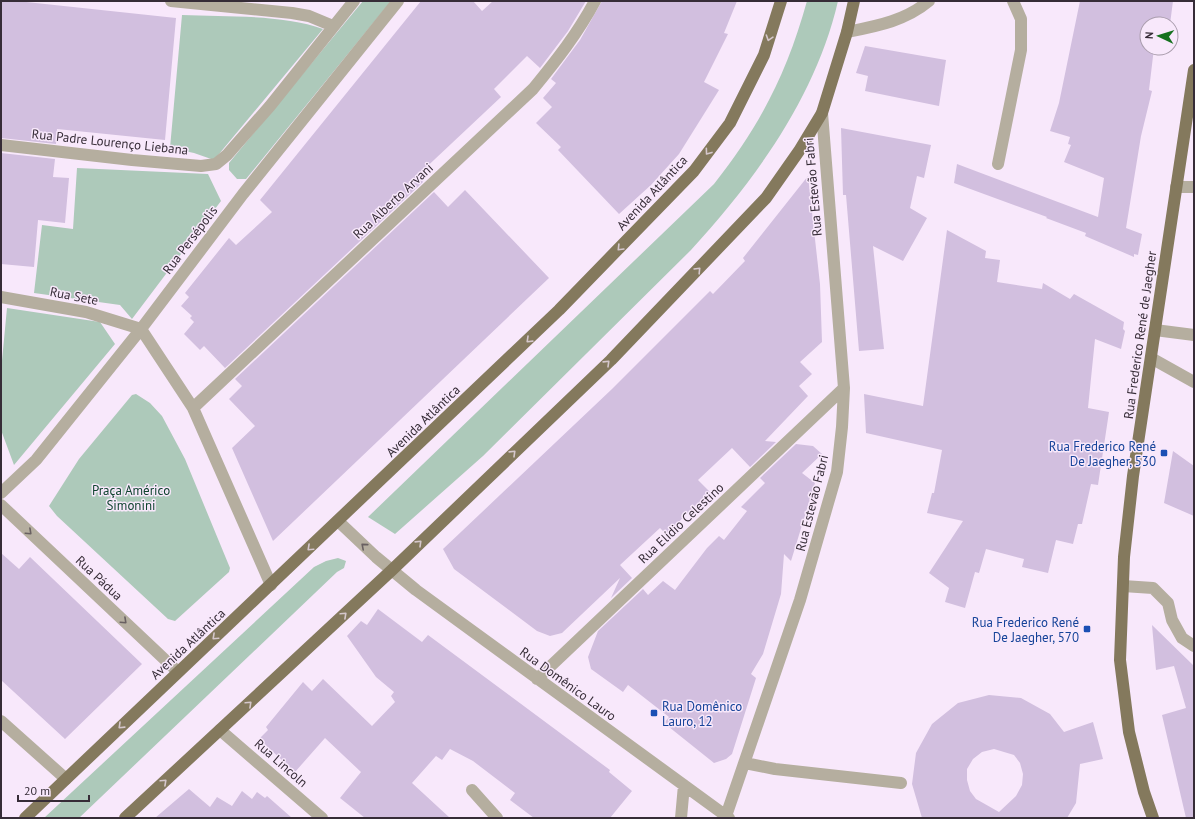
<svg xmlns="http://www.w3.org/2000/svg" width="1195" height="819" viewBox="0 0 1195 819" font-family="'PT Sans',sans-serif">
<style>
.green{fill:#adc9ba}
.building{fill:#d2bfdf;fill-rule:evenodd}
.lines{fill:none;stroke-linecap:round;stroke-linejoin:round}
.minor{stroke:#b5ae9f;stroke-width:12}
.major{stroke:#84795d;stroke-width:12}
.oneway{stroke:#d5c7cc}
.oneway2{stroke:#696061}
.transit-dot{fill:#1a4fb4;stroke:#f8e8fb;stroke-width:1.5}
.labels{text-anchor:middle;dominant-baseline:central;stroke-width:3;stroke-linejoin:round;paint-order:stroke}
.street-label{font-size:13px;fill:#362c37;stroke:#f8e8fb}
.transit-label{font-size:13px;fill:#164399;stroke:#f8e8fb;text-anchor:end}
.park-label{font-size:13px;fill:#0e432e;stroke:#f8e8fb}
</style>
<rect width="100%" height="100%" fill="#f8e8fb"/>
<!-- green -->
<path class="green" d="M363 1H391L246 179H237L229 170V163Z
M807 1H838C816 96 756 179 691 250L483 456 395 534 368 517 714 184C760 126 787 73 807 1Z
M182 15C225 17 283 14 323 29L214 160 194 153 170 148Z
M77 168 208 174 221 201 132 319 120 305 34 293 42 225 73 229Z
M7 308 100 322 115 344 14 465 1 430V371Z
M136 394 150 403 162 416 185 459 230 568 229 572 175 621 168 619 57 516 49 506 79 459 132 395Z
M338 558 346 561 344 568 337 572 79 818H44L314 567 326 561Z"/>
<!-- building -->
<path class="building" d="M1 1H17L176 18 165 140 57 129 56 144 1 138Z
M421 1H473L482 11 493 1H586L568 31 540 68 527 56 494 89 501 97 418 175 423 182 225 368 204 346 200 350 184 334 194 322 190 318 192 316 181 306 189 297 185 293 229 238 236 245 272 212 260 200Z
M602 1H737L724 33 728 34 704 82 719 90 679 154 651 185 619 214 558 150 561 147 536 123 552 107 543 98 556 83 551 79 580 40Z
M1080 1H1173L1170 24H1147V48H1166V50L1154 48 1149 90 1152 91 1141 136 1126 228 1142 234 1138 255 1134 254V257L1085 236 1086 233 1046 218 1047 217 954 183 957 164 1098 217 1104 178 1064 162 1071 145 1068 144 1070 137 1050 131 1059 103Z
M865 46 946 60 939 106 865 91 868 76 856 73Z
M841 128 931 145 924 178 917 176 910 208 927 218 903 261 873 246 884 349 859 351 846 195H843Z
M1 153 55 159 53 177 69 178 65 223 38 220 34 267 1 264Z
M808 176 820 284 822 342 800 362 812 374 799 386 808 396 765 441 776 442 750 467 732 448 698 480 710 492 666 534 660 528 620 565 632 578 611 598 620 578 562 633 550 636 537 631 454 569 443 549 612 389 710 291 713 294 745 261 743 258Z
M465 190 549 278 273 541 232 448 255 426 229 399 242 386 235 379 434 192 448 207Z
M947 230 986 251 985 258 1000 260 997 282 1042 289 1043 283 1070 299 1074 294 1124 322 1123 329 1125 331 1121 349 1095 339 1088 408 1109 412 1098 485 1091 484 1082 524H1078L1073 544 1056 540 1048 573 1022 567 1024 559 986 549 979 573 975 572 965 608 945 602 949 588 929 573 963 521 927 513 932 493H934L942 450 866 433 864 394 923 406Z
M796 444 813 446 822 454 802 473 815 483 791 561 784 554 781 594 763 654 751 674 756 678 732 754 726 759 714 763 664 723 669 717 628 685 623 692 591 669 588 657 598 631 643 589 648 595 663 581 675 590 707 548 719 536 724 540 747 511 741 507 765 483 760 478Z
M1173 451 1194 466V516L1164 503Z
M1 553 19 569 30 557 142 664 65 739 1 680Z
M378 609 422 642 428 635 610 770 609 772 632 791 610 818H534L510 800 515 793 473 761 450 749 442 760 436 756 412 783 450 818H365L340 798 361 772 325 738 295 772 259 739 268 730 266 727 303 682 312 691 323 679 372 726 395 702 391 696 394 692 376 677 347 636 361 621 367 625Z
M1152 625 1194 666V818H1186L1162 715 1186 708 1174 666 1156 670Z
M989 695 1021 698 1050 714 1064 732 1093 722 1103 759 1080 764 1076 803 1067 818H922L912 784 916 753 932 724 958 703ZM994 749 1014 755 1020 763 1023 774 1022 785 1016 796 999 812 976 799 970 791 967 780V769L973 759 982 752Z
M189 789 210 807 217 797 232 806 242 791 252 799 257 792 265 798 267 796 292 818H155Z"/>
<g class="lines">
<!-- minor -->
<path class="minor" d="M171 1 292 13 309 16 333 26
M847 32C877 26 905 21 929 1
M1 145 132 160 201 166 216 164 227 155 270 106 354 1
M998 164 1021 50V19L1013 1
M1176 187H1194
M1 297 86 312 141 329 193 408 271 585
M1155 330 1194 335
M1151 358 1194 382
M193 408 533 89C556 61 578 33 595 1
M1 493 36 460 141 329 243 194 398 1
M1 505 178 672
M338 521 376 557 416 590 729 818
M1123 586 1153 588 1168 603 1172 620 1182 638 1194 646
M537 679 844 388
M1 721 66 779
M220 730 322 818
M745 763 775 769 901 783
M472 790 497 818
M726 816 800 600 837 472 842 427 844 388 822 113
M681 818 684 785"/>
<!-- major -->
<path class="major" d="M25 818 559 310 694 171 730 123 764 55 781 1
M125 818 392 570 611 360 766 198 799 151 822 113 847 32 854 1
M1153 818 1144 792 1129 732 1120 660 1124 557 1133 476 1194 70"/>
</g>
<!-- one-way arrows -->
<defs><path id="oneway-chevron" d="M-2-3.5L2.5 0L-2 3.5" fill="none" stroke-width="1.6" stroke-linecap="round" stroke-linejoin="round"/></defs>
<g class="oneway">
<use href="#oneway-chevron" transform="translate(769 38) rotate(108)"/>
<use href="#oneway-chevron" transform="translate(708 152) rotate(126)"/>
<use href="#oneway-chevron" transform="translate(620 248) rotate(134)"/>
<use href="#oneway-chevron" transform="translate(698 270) rotate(-46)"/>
<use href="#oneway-chevron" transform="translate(529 340) rotate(136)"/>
<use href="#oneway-chevron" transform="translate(607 363) rotate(-44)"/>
<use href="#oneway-chevron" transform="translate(513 453) rotate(-44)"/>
<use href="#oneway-chevron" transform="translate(419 543) rotate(-44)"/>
<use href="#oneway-chevron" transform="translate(310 548) rotate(137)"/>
<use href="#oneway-chevron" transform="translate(344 615) rotate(-43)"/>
<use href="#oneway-chevron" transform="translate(215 637) rotate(137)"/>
<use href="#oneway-chevron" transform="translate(249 704) rotate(-43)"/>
<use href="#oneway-chevron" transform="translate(121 726) rotate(136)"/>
<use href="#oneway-chevron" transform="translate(164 782) rotate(-43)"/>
</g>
<g class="oneway2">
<use href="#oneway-chevron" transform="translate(29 532) rotate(43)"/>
<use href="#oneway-chevron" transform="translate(364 546) rotate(-139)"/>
<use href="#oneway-chevron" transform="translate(124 621) rotate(43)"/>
</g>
<!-- markers -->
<g class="transit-dot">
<rect x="1160" y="449" width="8" height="8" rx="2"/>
<rect x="1083" y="625" width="8" height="8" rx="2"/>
<rect x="650" y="709" width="8" height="8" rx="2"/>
</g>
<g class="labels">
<!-- street labels -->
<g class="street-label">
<text transform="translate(110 142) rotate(6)">Rua Padre Lourenço Liebana</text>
<text transform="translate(813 187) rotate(-95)">Rua Estevão Fabri</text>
<text transform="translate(652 193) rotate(-47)">Avenida Atlântica</text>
<text transform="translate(393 201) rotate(-43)">Rua Alberto Arvani</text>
<text transform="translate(190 240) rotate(-53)">Rua Persépolis</text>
<text transform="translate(74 296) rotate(11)">Rua Sete</text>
<text transform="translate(1140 335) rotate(-82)">Rua Frederico René de Jaegher</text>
<text transform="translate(423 421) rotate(-44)">Avenida Atlântica</text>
<text transform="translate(812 503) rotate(-76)">Rua Estevão Fabri</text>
<text transform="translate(681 523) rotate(-43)">Rua Elídio Celestino</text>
<text transform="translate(99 578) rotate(43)">Rua Pádua</text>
<text transform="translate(188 644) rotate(-43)">Avenida Atlântica</text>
<text transform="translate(568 684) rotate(36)">Rua Domênico Lauro</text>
<text transform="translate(281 763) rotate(41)">Rua Lincoln</text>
</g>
<!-- transit labels -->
<g class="transit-label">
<text x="1156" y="446">Rua Frederico René<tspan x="1156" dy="15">De Jaegher, 530</tspan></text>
<text x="1079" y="622">Rua Frederico René<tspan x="1079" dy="15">De Jaegher, 570</tspan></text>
<text x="662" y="706" text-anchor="start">Rua Domênico<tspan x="662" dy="15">Lauro, 12</tspan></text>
</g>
<!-- park labels -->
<g class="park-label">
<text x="131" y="490">Praça Américo<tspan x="131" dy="15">Simonini</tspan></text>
</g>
</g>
<!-- border -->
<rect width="1195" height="819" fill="none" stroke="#362c37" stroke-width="4"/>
<!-- north arrow -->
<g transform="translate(1159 36) rotate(274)"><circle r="19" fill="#f8e8fb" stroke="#aa9dad"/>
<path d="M0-3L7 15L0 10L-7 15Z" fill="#15711e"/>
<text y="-6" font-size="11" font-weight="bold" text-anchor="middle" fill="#362c37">N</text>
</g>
<!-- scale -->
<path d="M18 795v6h71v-6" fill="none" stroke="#362c37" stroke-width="2"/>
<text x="24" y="795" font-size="12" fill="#362c37" stroke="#f8e8fb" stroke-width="3" paint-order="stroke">20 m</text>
</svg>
